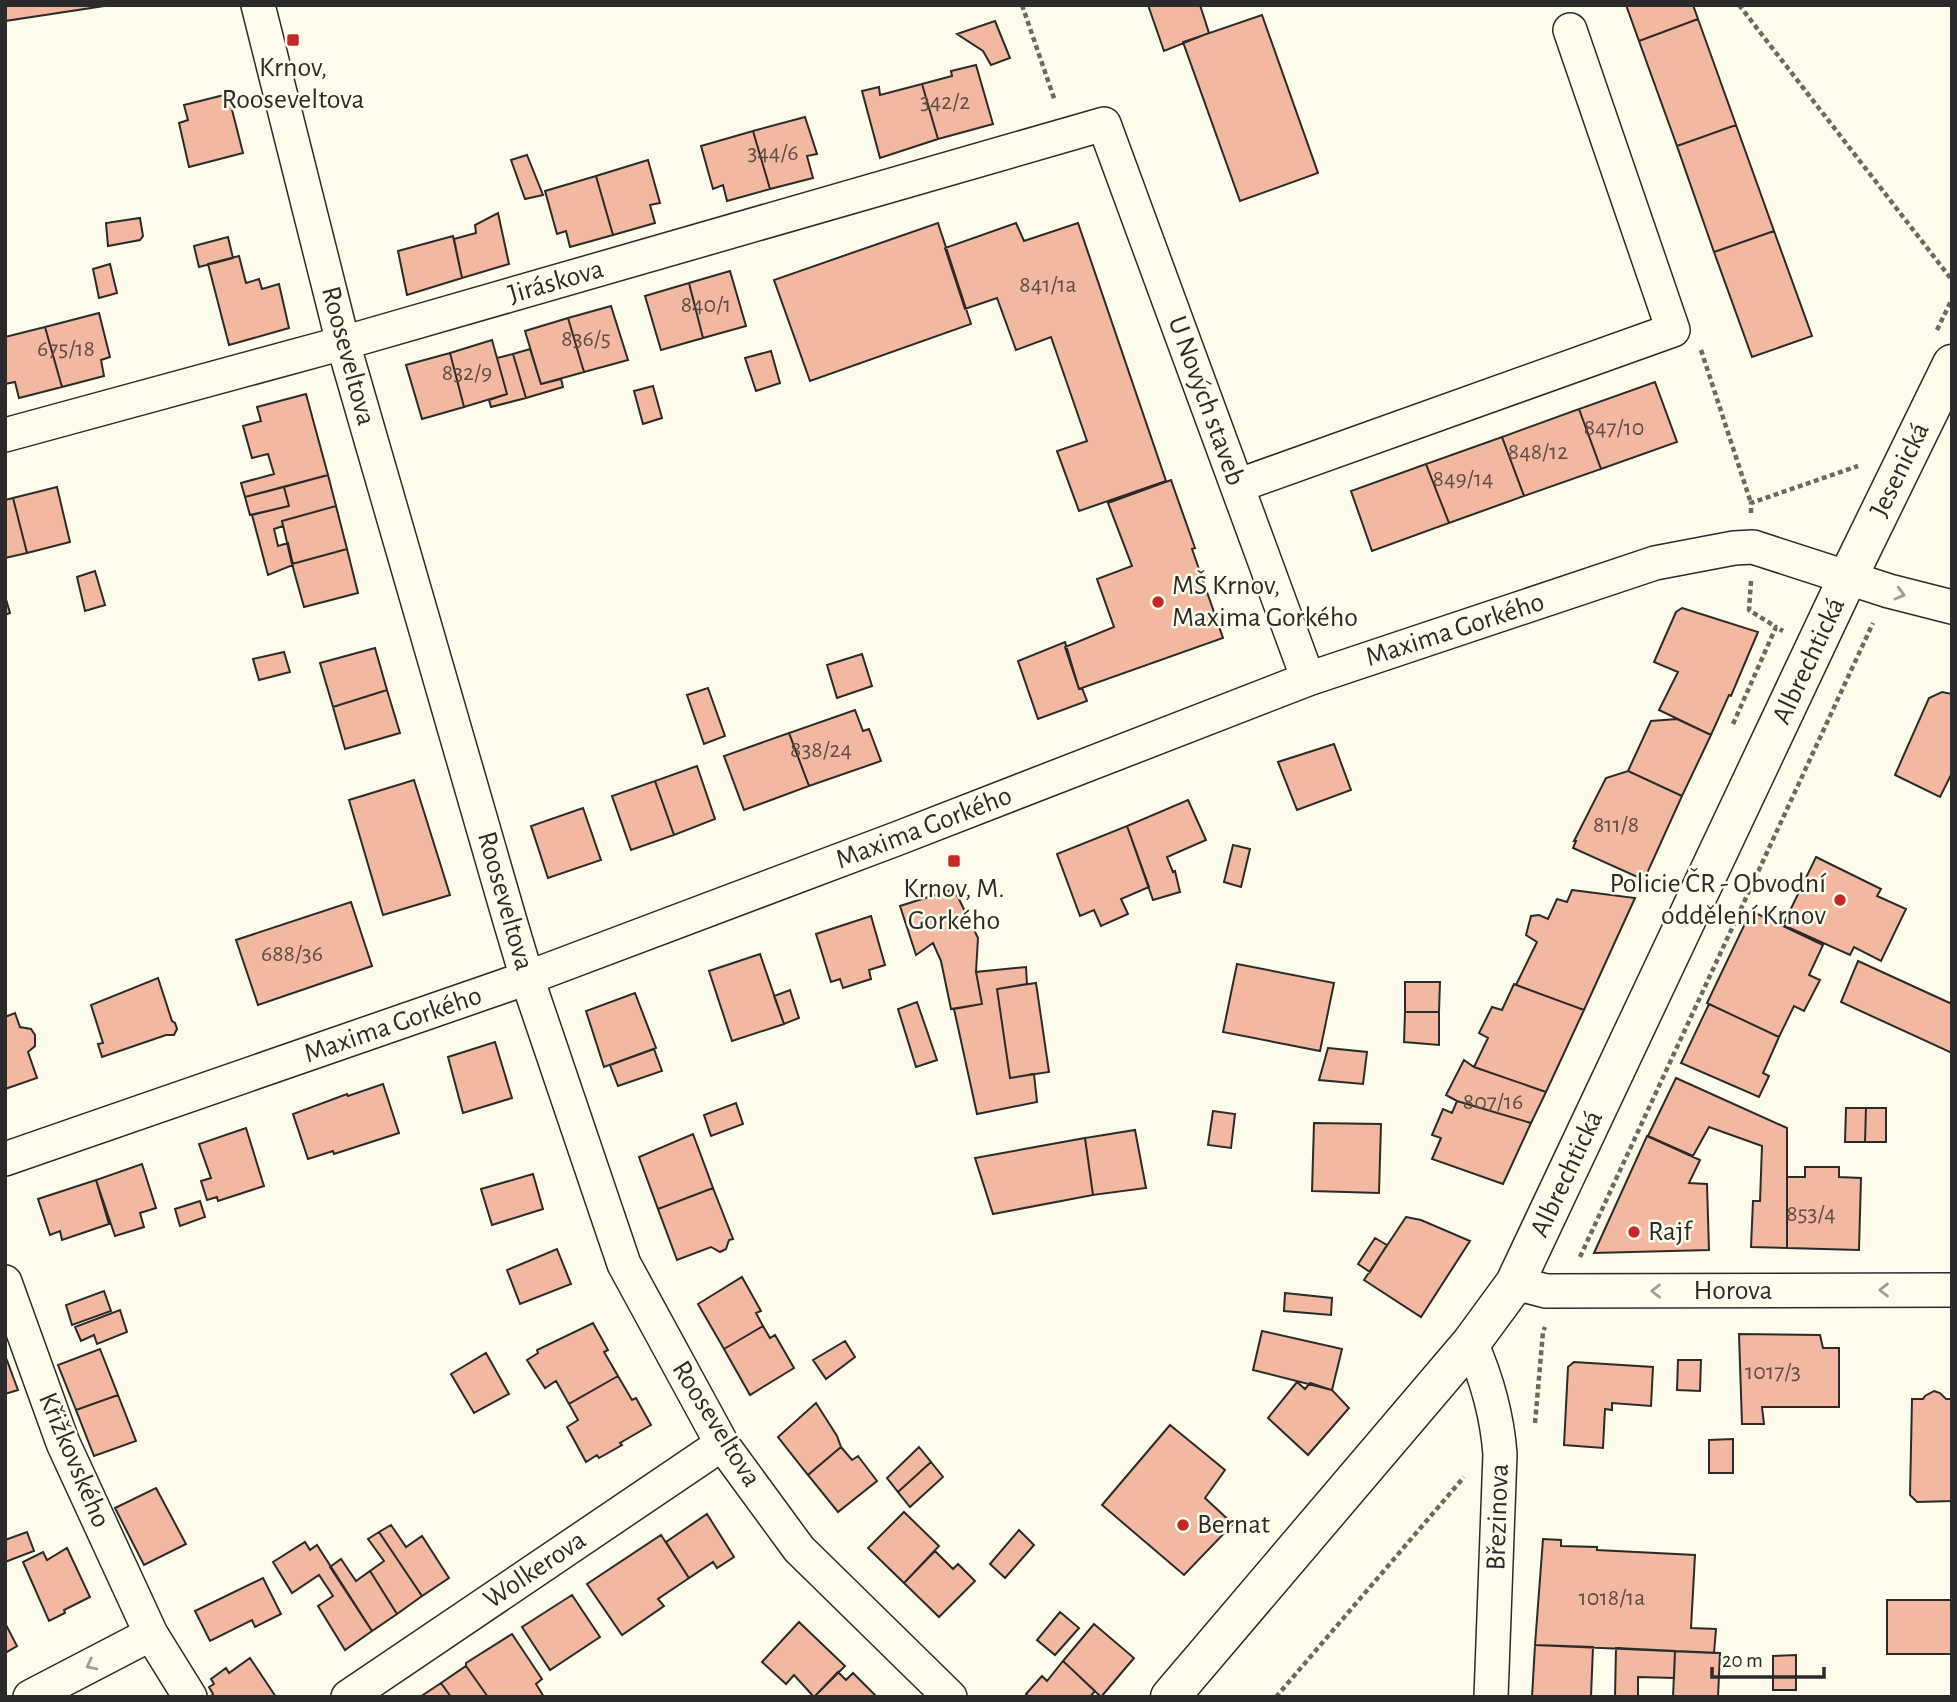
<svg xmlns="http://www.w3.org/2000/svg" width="1957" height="1702" viewBox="0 0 1957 1702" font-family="'Alegreya Sans',sans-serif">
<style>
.building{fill:#f2b8a0;stroke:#2b2b2b;stroke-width:2}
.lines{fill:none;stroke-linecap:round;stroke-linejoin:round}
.street-casing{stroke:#2b2b2b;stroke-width:36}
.secondary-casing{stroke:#2b2b2b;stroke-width:41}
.path{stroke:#6a6964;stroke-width:4.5;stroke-dasharray:5 3.5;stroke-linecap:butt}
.street{stroke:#fdfbea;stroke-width:33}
.secondary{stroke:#fdfbea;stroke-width:38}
.oneway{stroke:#9e9d94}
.poi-dot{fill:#c62828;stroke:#fdfbea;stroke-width:2.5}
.labels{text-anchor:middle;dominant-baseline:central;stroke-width:5;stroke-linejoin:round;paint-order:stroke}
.number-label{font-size:24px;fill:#5d4e48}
.poi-label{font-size:28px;fill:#2b2b2b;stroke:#fdfbea;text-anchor:start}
.street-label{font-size:28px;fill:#2b2b2b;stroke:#fdfbea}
</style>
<rect width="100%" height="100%" fill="#fdfbea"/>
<!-- building -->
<path class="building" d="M5 5H111L5 21Z
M1148 5H1200L1209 33 1164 51Z
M1626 5H1693L1698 19 1639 41Z
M1262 15 1318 173 1240 201 1183 42Z
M1698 19 1736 125 1677 146 1639 41Z
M995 21 1010 58 991 65 983 51 957 34Z
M976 65 993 124 938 139 922 84 952 76 951 71Z
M922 84 938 139 880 158 862 91 879 87 880 95Z
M228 94 243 153 189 167 179 123 188 120 184 105Z
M805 117 817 154 807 156 813 178 770 189 753 131Z
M1736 125 1774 231 1714 252 1677 146Z
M753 131 770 189 727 201 723 185 713 189 701 146Z
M527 155 543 195 525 199 511 160Z
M648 160 660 203 650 205 655 223 613 235 596 176Z
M596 176 613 235 570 247 566 231 557 234 545 191Z
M498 213 509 264 462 278 454 239 476 233 475 225Z
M140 218 143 236 140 240 108 246 106 223Z
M938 223 971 324 810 381 774 280Z
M1016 223 1024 241 1078 223 1166 481 1079 511 1057 451 1087 441 1051 337 1016 350 997 298 965 309 945 248Z
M1774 231 1812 336 1752 357 1714 252Z
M453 236 462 278 407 295 398 251Z
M228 237 233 258 199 267 194 246Z
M239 256 246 283 259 279 262 289 279 284 289 328 229 345 208 264Z
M110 264 117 293 99 298 93 269Z
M730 271 746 326 703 338 689 283Z
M689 283 703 338 661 350 645 296Z
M611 306 628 360 584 372 568 318Z
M99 313 110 357 101 360 104 376 62 387 45 327Z
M568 318 584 372 541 384 525 331Z
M45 327 62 387 19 398 15 382 5 384V337Z
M492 340 507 394 464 407 450 353Z
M530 349 541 384 561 379 563 387 526 398 513 354Z
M771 351 780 383 756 391 745 358Z
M450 353 464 407 422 419 406 365Z
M513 354 526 398 491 407 489 400 507 394 497 358Z
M1655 382 1677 442 1601 469 1579 409Z
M653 386 662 418 643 424 634 391Z
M306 394 328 475 245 497 241 483 274 474 268 454 252 458 243 426 261 421 257 407Z
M1579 409 1601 469 1524 496 1502 437Z
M1502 437 1524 496 1449 523 1426 464Z
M1426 464 1449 523 1372 551 1351 491Z
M328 475 336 506 282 521 283 526 274 529 278 546 288 543 293 565 268 575 252 515 289 506 284 487Z
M1171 480 1195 548 1192 549 1223 638 1079 689 1065 647 1114 627 1097 579 1132 566 1108 503Z
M57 487 70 542 27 553 13 498Z
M284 487 289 506 250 515 245 497Z
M13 498 27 553 5 558V500Z
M336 506 347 549 292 564 282 521Z
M347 549 358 593 304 607 292 564Z
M95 571 105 605 85 611 77 577Z
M5 596 10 613 5 615Z
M1682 608 1758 632 1731 696 1729 695 1711 735 1659 710 1678 672 1654 662 1676 612Z
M1065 642 1079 689 1082 688 1087 701 1038 719 1018 661Z
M375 648 387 690 333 707 320 663Z
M284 652 290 672 259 680 253 659Z
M862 654 872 686 837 698 827 665Z
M708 688 725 736 704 744 687 695Z
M387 690 400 733 345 749 333 707Z
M1942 692 1952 694V773L1940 797 1895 775 1929 698Z
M855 710 863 731 869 729 881 761 809 786 789 733Z
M1677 719 1711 735 1682 796 1628 771 1651 721Z
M789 733 809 786 744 810 724 756Z
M1334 744 1351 790 1297 810 1278 762Z
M697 766 715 819 674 835 655 781Z
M1628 771 1682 796 1644 880 1573 848 1576 841H1574L1606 778Z
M414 780 450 895 383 915 349 800Z
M655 781 674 835 631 850 612 796Z
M1188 800 1206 840 1167 857 1173 872 1175 871 1180 892 1153 900 1127 826Z
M583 808 601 860 548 878 531 826Z
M1127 826 1149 887 1121 899 1128 914 1101 926 1094 910 1080 916 1057 854Z
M1233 845 1250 849 1241 887 1224 882Z
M1816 857 1881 889 1877 896 1906 909 1881 961 1854 947 1850 955 1783 925Z
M954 889 978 938 976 972 982 1004 951 1009 941 961 933 943 916 955 900 906Z
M1572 890 1635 898 1584 1010 1516 985 1537 942 1526 935 1531 916 1539 915 1548 919 1557 899 1567 902Z
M351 902 372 966 258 1005 236 940Z
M1751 911 1823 945 1809 975 1820 980 1804 1011 1794 1006 1779 1037 1707 1003Z
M871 916 885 965 869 970 871 979 843 988 840 979 831 982 816 934Z
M760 954 784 1024 732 1041 709 971Z
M1858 961 1952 1004V1053L1841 1002Z
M1237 964 1334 983 1320 1051 1223 1032Z
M1026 967 1027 984 997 989 1010 1078 1034 1074 1037 1102 977 1114 954 1009 982 1004 976 972Z
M158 978 172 1021 175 1023 177 1029 174 1035H166L102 1057 98 1044 103 1043 91 1005Z
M1405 982H1440L1439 1012H1405Z
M1036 983 1049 1072 1010 1078 997 989Z
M1514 984 1584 1010 1546 1092 1474 1067 1488 1038 1479 1033 1492 1007 1502 1010Z
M790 990 799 1018 784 1024 774 996Z
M635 993 656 1048 604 1067 586 1011Z
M917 1002 937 1060 916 1067 898 1009Z
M1709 1004 1779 1037 1763 1073 1769 1076 1759 1097 1681 1063Z
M1405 1012H1439V1045L1404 1042Z
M15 1013 20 1027 31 1029 35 1035V1046L28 1052 37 1078 5 1089V1017Z
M495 1042 512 1098 463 1113 448 1057Z
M1328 1048 1367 1052 1363 1084 1319 1080Z
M654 1049 662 1071 618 1086 610 1065Z
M1464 1060 1474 1067 1546 1092 1531 1123 1457 1101 1446 1095Z
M1676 1078 1787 1128V1248L1751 1247 1753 1201H1760L1762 1146 1709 1127 1693 1156 1648 1136Z
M383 1084 399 1133 334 1154 333 1151 308 1159 293 1114 347 1094 348 1096Z
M1457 1101 1531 1123 1503 1184 1432 1159 1441 1138 1432 1135 1443 1109 1452 1113Z
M736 1103 743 1124 711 1136 704 1115Z
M1846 1108H1866L1865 1142H1845Z
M1866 1108H1886V1142H1865Z
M1213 1111 1235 1114 1231 1148 1208 1145Z
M1314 1123 1381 1124 1379 1193 1312 1191Z
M246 1128 264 1186 218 1201 217 1197 207 1200 201 1181 211 1178 199 1144Z
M1135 1130 1146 1188 1093 1195 1085 1138Z
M693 1134 713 1188 658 1209 639 1157Z
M1647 1136 1700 1160 1689 1183 1707 1184 1709 1250 1594 1253Z
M1085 1138 1093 1195 993 1214 975 1158Z
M142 1164 156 1208 140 1213 144 1227 115 1236 96 1180Z
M1805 1167H1839V1177L1861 1178 1859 1250 1787 1248V1177H1805Z
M533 1174 543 1209 492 1225 481 1189Z
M96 1180 109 1224 62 1240 60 1231 50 1235 38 1199Z
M713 1188 733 1239 729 1240 726 1249 720 1252 711 1247 677 1260 658 1209Z
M200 1201 205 1217 180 1226 175 1209Z
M1406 1217 1421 1220 1470 1241 1421 1317 1364 1280Z
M1375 1238 1387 1245 1370 1272 1358 1264Z
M557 1249 571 1284 520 1304 507 1270Z
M742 1277 761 1311 756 1313 763 1326 724 1349 698 1304Z
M104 1291 111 1311 72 1325 66 1305Z
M1285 1293 1332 1298 1331 1315 1284 1311Z
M120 1310 127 1332 97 1344 94 1335 81 1341 75 1327Z
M593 1323 608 1350 604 1352 618 1376 569 1404 556 1381 545 1388 527 1360 538 1353 537 1350Z
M763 1326 770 1338 775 1335 794 1368 750 1395 724 1349Z
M1262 1331 1342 1349 1332 1390 1253 1370Z
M1739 1334 1820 1335 1823 1348H1839V1407H1762L1764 1424H1742Z
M845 1341 855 1357 826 1379 813 1360Z
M100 1349 118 1395 76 1410 58 1365Z
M486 1353 509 1394 474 1413 451 1374Z
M5 1355 18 1390 5 1394Z
M1678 1360H1701L1700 1391 1677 1390Z
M1574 1362 1653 1367 1651 1406 1612 1403V1410L1605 1409 1603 1448 1564 1445 1568 1367Z
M618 1376 632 1400 636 1398 651 1425 620 1443 622 1445 599 1458 597 1455 586 1462 567 1427 578 1420 569 1404Z
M1297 1382 1305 1389 1310 1383 1332 1390 1349 1408 1308 1455 1268 1418Z
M1934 1391 1940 1393 1946 1399H1952V1501L1917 1502 1910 1495 1912 1399H1923L1925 1396Z
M118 1395 136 1441 94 1456 76 1410Z
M816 1403 837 1436 841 1447 808 1475 778 1437Z
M1170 1425 1225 1470 1205 1498 1233 1524 1184 1575 1102 1505Z
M1733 1439V1473H1709V1440Z
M841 1447 852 1460 858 1456 877 1481 838 1512 808 1475Z
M919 1447 931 1462 898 1492 887 1478Z
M931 1462 943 1477 910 1507 898 1492Z
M156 1488 186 1544 144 1565 115 1508Z
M904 1512 939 1546 904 1583 868 1548Z
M707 1514 734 1557 717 1568 713 1562 689 1578 666 1542Z
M391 1525 406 1547 422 1536 449 1578 422 1596 379 1532Z
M1019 1530 1034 1545 1005 1578 990 1564Z
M27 1532 34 1551 5 1562V1540Z
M379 1532 422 1596 397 1614 370 1571 384 1561 368 1539Z
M661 1535 689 1578 658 1599 664 1606 622 1635 587 1584Z
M1543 1539 1561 1540V1546L1597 1547V1550L1695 1555 1691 1628 1716 1629 1714 1653 1535 1645Z
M305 1542 310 1550 317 1545 372 1631 345 1650 318 1606 333 1596 319 1575 292 1593 273 1562Z
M67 1548 90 1597 64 1610 65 1613 49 1621 23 1562 43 1552 47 1560Z
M935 1551 953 1569 958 1564 975 1581 939 1617 904 1583Z
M341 1559 356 1581 370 1571 397 1614 372 1631 330 1567Z
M263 1578 281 1614 255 1627 252 1620 210 1641 195 1611Z
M572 1595 600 1637 550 1670 522 1627Z
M1887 1600H1952V1654H1887Z
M1060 1612 1079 1628 1055 1655 1037 1640Z
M799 1622 845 1666 814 1697 794 1675 786 1684 762 1662Z
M5 1623 17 1646 5 1653Z
M1094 1624 1134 1658 1101 1697 1063 1661Z
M512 1634 542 1679 536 1684 544 1697H488L466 1666V1663Z
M1535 1645 1593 1647 1591 1697H1532Z
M1616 1648 1675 1651 1674 1678 1638 1677V1697H1615Z
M1675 1651 1720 1653 1718 1697H1673Z
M1796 1655V1690H1773V1656Z
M250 1658 276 1697H211L213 1694 209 1687 214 1684 211 1679 226 1668 229 1673Z
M1063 1661 1095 1691 1090 1697H1029L1026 1694 1042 1676 1047 1681Z
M466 1666 488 1697H451L441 1683Z
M838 1672 846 1680 853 1673 877 1697H814Z
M441 1683 451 1697H420Z"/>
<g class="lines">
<!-- street casing -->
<g class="street-casing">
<path id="street" d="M258 5 343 343 510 921 527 978 624 1264 722 1444 799 1549 950 1697
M5 435 343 343 1104 124 1308 679
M1237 486 1673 330 1570 30
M5 1159 527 978 896 839 1308 679 1655 563 1734 548 1753 547 1889 591 1952 607
M5 1282 63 1443 151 1634 190 1697
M1515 1283 1546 1291 1952 1290
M1471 1343C1487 1379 1497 1415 1500 1454L1491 1697
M30 1697 151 1634
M348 1697 722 1444"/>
</g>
<!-- secondary casing -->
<g class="secondary-casing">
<path id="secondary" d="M1170 1697 1471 1343 1515 1283 1848 577 1952 364"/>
</g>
<!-- path -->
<path class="path" d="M1022 5 1055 101
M1739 5 1952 280
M1937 330 1952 299
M1701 350 1751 503
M1751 513V503L1858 466
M1751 581 1749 610 1776 627
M1733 724 1776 627 1783 631
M1580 1257 1873 623
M1535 1423 1543 1332 1545 1327
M1276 1697 1464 1477"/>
<!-- street -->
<use href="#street" class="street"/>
<!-- secondary -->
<use href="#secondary" class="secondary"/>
</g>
<!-- one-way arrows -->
<defs><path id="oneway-chevron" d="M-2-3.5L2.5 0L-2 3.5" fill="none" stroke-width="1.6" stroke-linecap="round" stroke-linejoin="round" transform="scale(1.75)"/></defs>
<g class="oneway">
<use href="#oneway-chevron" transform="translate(1900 594) rotate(15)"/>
<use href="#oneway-chevron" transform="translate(1884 1290) rotate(180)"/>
<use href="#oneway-chevron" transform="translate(1656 1291) rotate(180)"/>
<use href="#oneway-chevron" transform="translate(91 1665) rotate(153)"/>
</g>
<!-- markers -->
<g class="poi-dot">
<rect x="286" y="33" width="14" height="14" rx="3.5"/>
<circle cx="1158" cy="602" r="7"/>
<rect x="947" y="854" width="14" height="14" rx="3.5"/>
<circle cx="1840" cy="900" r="7"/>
<circle cx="1634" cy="1232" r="7"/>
<circle cx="1183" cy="1525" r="7"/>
</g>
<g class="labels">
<!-- number labels -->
<g class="number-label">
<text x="945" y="102">342/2</text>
<text x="773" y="153">344/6</text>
<text x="1048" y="285">841/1a</text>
<text x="706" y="305">840/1</text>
<text x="586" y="339">836/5</text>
<text x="66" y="349">675/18</text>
<text x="467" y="373">832/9</text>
<text x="1614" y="428">847/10</text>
<text x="1538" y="452">848/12</text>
<text x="1463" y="479">849/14</text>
<text x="821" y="750">838/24</text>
<text x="1616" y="825">811/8</text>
<text x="292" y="954">688/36</text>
<text x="1493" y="1102">807/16</text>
<text x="1811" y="1214">853/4</text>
<text x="1773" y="1372">1017/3</text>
<text x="1612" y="1598">1018/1a</text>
</g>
<!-- poi labels -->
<g class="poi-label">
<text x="293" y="68" text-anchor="middle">Krnov,<tspan x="293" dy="32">Rooseveltova</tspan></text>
<text x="1172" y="586">MŠ Krnov,<tspan x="1172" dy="32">Maxima Gorkého</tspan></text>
<text x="1826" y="884" text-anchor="end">Policie ČR - Obvodní<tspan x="1826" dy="32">oddělení Krnov</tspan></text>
<text x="954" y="889" text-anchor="middle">Krnov, M.<tspan x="954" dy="32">Gorkého</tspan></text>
<text x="1648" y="1232">Rajf</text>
<text x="1197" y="1525">Bernat</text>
</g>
<!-- street labels -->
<g class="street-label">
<text transform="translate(556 282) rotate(-16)">Jiráskova</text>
<text transform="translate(348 356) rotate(75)">Rooseveltova</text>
<text transform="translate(1206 401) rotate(70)">U Nových staveb</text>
<text transform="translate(1900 470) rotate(-64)">Jesenická</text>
<text transform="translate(1455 630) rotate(-18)">Maxima Gorkého</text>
<text transform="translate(1809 661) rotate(-65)">Albrechtická</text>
<text transform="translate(924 828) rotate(-21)">Maxima Gorkého</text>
<text transform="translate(505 901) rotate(74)">Rooseveltova</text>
<text transform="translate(393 1025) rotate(-19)">Maxima Gorkého</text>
<text transform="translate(1567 1174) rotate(-65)">Albrechtická</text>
<text x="1733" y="1291">Horova</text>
<text transform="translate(716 1424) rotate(58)">Rooseveltova</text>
<text transform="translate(74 1460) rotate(67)">Křižkovského</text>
<text transform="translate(1498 1517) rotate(-88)">Březinova</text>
<text transform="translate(535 1570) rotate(-34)">Wolkerova</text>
</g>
</g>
<!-- border -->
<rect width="1957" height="1702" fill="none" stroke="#2b2b2b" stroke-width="14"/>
<!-- scale -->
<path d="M1712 1667v10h112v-10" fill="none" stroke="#2b2b2b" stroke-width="3.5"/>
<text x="1722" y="1667" font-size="21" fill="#2b2b2b" stroke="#fdfbea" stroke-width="5" paint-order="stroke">20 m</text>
</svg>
